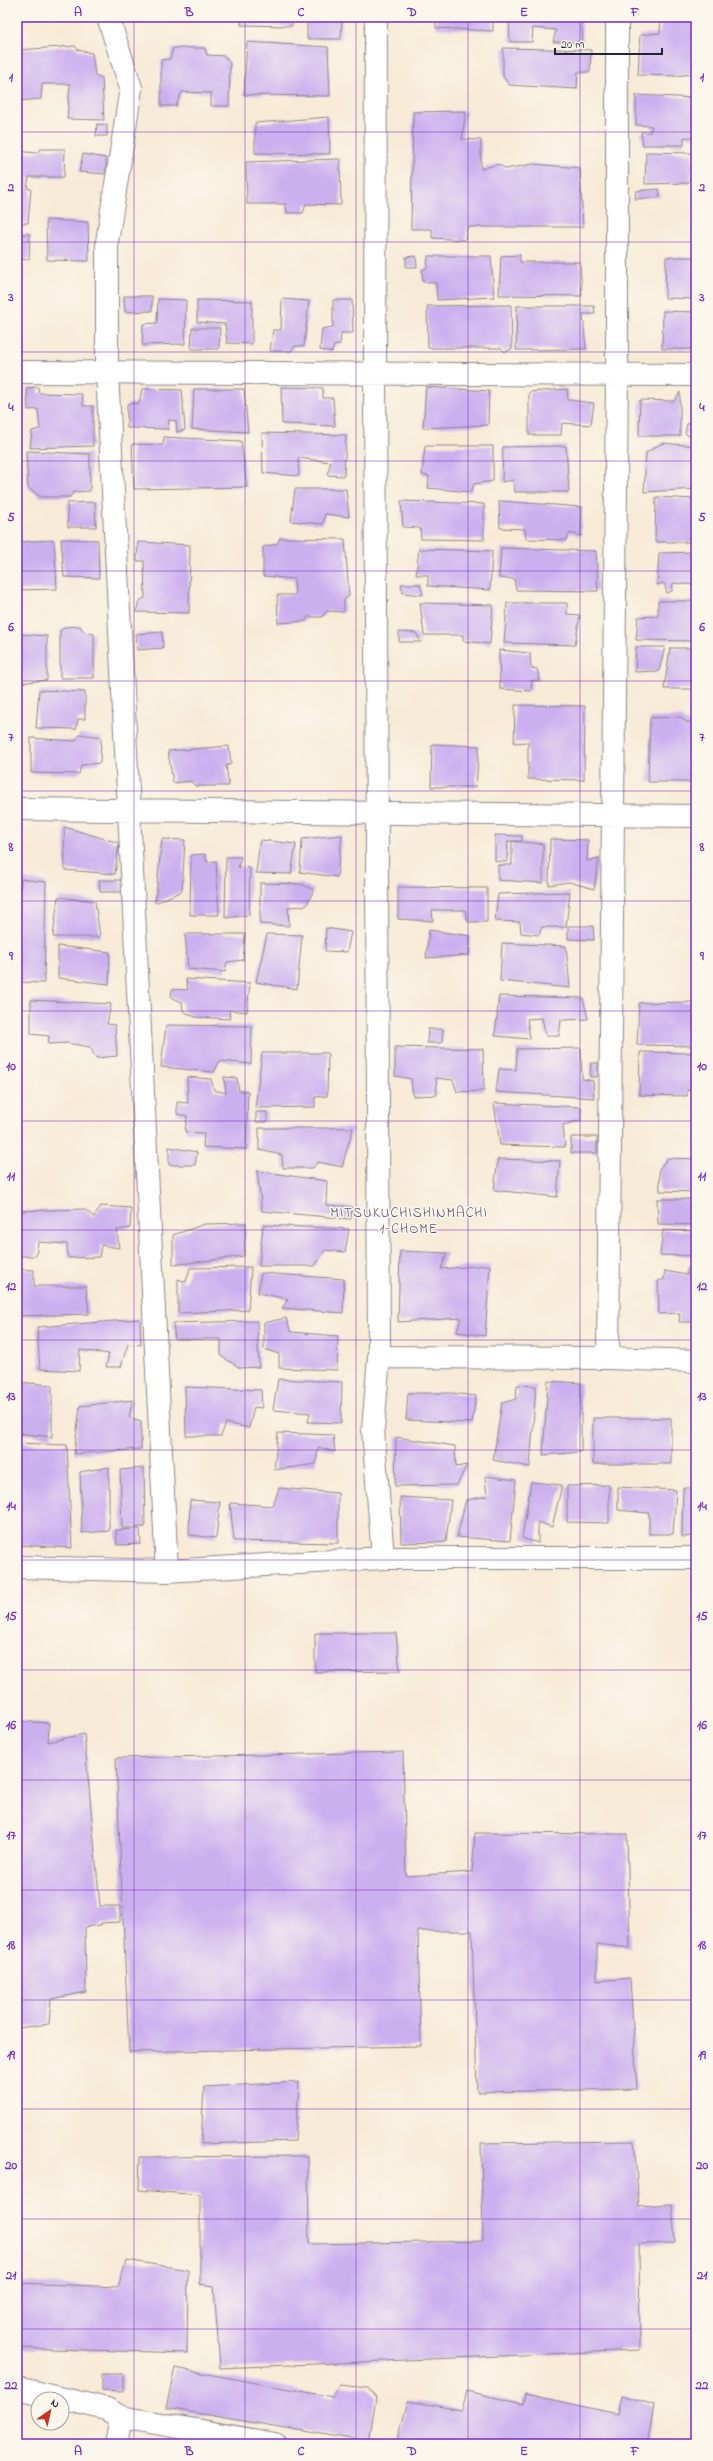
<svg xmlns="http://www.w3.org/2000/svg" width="713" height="2461" viewBox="0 0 713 2461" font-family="'Indie Flower',sans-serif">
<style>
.building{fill:#cbb0ef}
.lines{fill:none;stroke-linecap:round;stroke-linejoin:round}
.minor-casing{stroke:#8c8689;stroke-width:24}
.minor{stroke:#fff;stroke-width:22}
.grid{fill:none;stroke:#7b2cbf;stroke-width:1;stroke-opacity:0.55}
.labels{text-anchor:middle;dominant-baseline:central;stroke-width:3;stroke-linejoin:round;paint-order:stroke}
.neighbourhood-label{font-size:14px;letter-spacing:1px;fill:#5d547a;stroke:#fbf7ec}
.neatline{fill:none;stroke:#7b2cbf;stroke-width:1.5}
.grid-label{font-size:13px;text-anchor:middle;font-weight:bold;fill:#7b2cbf}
</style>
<rect width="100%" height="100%" fill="#fbf7ec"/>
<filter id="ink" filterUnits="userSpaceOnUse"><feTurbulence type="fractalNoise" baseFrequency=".025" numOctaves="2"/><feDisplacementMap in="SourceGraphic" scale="8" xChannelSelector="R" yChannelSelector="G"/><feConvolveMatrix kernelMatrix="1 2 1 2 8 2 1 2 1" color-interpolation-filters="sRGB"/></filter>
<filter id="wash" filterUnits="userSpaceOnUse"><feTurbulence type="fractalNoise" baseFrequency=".012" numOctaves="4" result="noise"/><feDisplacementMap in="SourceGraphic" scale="16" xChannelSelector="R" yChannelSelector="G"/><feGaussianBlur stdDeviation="0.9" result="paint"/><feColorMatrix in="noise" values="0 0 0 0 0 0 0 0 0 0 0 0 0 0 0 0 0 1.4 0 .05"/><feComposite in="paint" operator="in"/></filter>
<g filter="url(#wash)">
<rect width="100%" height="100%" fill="#f7ebd7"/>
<g id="blocks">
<!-- building -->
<path class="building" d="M242 17H292V26L241 25Z
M307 17H352V19H342L341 39H307Z
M436 17H493V31L436 28Z
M509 17H581L583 42H553L556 30 533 28 532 42H510Z
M661 17H696V73L678 76 638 75 640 35 660 33Z
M247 42 328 47 330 96 244 95Z
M75 46 78 50 92 53 95 75 102 78 104 120 67 119 70 84H42L41 99 17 101V50Z
M173 48H205L207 55 224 56 230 63 229 106H211V93L182 92 176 106H161V60L170 59Z
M503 48 591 50 590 72H578L577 89 509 85 503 76Z
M636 95 696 98V138L684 137V145H643L641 132H650L652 126 636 125Z
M466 111 462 139 481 140V169L498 164 506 169 533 164 580 168 583 227H467L465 240 432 238V229H411L413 112Z
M329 117 330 154 255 153V123Z
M97 124 107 125V136H96Z
M41 149H65L64 177H29L27 188 31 189 28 223H17V151L36 153Z
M646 152 692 153 694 169 688 183 645 184Z
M83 154 106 158V174L79 172Z
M340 159 341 205 306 204 303 213H287L286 204H247L246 162Z
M659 189 660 197 635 199 636 191Z
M46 220 88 222 89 261 47 260Z
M17 234H30L29 259 17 260Z
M520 255V262H580L582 296 499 295 501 256Z
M416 256 417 267H406V257Z
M428 256H491L494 297 437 300 436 283 423 282 422 270 427 268Z
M666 257H696V299L665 298Z
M124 296H152V311L125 312Z
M158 299 186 300 185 344 142 345 143 324 157 323Z
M282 299 309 301 304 346H295L291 351H270L273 330H281Z
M197 300 252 301V344L227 343 225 324 197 322Z
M333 300H352L353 333H341L340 344 334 346 332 352 320 350 322 329 333 327Z
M511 305 512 349 505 352 501 348H428L427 306Z
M517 306H594L595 314H583L586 349 516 350Z
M663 311 696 312V349H662Z
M192 328H220L219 349H191Z
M38 387 39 393 82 394 83 406H93V446L30 448 32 431 40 429 38 409 28 410 27 388Z
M281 387 323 388V398H333L335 426 282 424Z
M426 387 489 391 488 425 423 428Z
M142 389 182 390 185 430 177 432 176 421 169 420 168 429 127 428V404L139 403Z
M194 389H244L248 432 192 429Z
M567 389 568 400 594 403 591 425 562 423 561 435H529V392Z
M680 392V436H639L640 400 674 401Z
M696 421V437L692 438 685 433 687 424Z
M262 433 346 435 344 476 327 475 331 462 298 458 299 476 263 473Z
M164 437 241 441 247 487 134 489 132 444 163 445Z
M662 443 696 446V489L644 492 646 453Z
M425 446H493V481L474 484 471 492 428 488 429 476 422 475Z
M566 446 569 492H515L513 480 502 482 503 447Z
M26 451 90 454V491L74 492 70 497H41L28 488Z
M295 489H346L349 517 325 514 323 524 291 521Z
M656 497 696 499V542H655Z
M401 501 484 504V540L421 539 420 528 403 527Z
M499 501 582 507 581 536 570 533 566 540 526 539 525 529 500 528Z
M95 502 96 527H68L67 503Z
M280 538 345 539 349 596 344 600V612L327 611 322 617H307L306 621 278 623 277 595H295L294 579 263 576V547L277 544Z
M61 539 98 540 99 578 64 577Z
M54 540 57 589 17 590V542Z
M138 542 190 545 189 613 136 612 139 601 145 598 144 561H137Z
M501 548 596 551 598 591 516 590 514 579 499 578Z
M419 549 492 551 490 590 428 586V575H416Z
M696 552V585L673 583 672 591 667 593 664 583 657 585 659 553Z
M401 584H420L423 595 403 593Z
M658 601H696V641L636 640 638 617 658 616Z
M420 603 493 605 490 644 463 641V635H424Z
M507 603H567V614L580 615 575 645 504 643Z
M80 626 84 632 94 634V678H60V631L65 627Z
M162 632 163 648 137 650 136 634Z
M399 632 416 633 421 642H399Z
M17 634 47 636V680L17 683Z
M636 647H665L659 671 635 672Z
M670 648H696V689H664Z
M499 650 530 653 531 668 537 669 540 681 532 680 531 691 500 689Z
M39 690 85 692V719H78L76 729 36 728Z
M17 696H21L18 741H17Z
M515 705 585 706 584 780 528 779V742L514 743Z
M681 717 686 722H696V782H648L650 718Z
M80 734 101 737 100 763 81 765 79 774 31 773V738L75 741Z
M432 744 479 746 476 787H431Z
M229 746 231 764 226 766 229 786H195L191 781 173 783 168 751Z
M64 827 119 843 115 874 65 870Z
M342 835 337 877 300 872 302 839Z
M495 835 522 836V841H508L507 862 495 861Z
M162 839 185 840 182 891 155 903Z
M550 839 588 840 587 861 599 858 594 889 569 882 549 885Z
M260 840 296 844 291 874 256 873Z
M512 841 543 844V883L498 880V865H512Z
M205 854 207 862 216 861 219 915H190L191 855Z
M226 857H241L238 867 250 868 249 915 225 918Z
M21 879 46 882 44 983 17 982V898L20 899Z
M99 880H121L122 892H100Z
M260 883 301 884 314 890 306 906 288 907 289 926 260 924Z
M398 887 487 888V922H468L465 910H432L433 921 398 919Z
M570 892 566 927H542L539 935 521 933 520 922 495 921 498 894Z
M58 897 95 901 100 937H53Z
M568 926H593L594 940 568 939Z
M326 928 351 932 347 952 325 951Z
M429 930 470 936 469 955 426 958Z
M185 934H245L243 960 227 962 225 972 188 969Z
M267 934 302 935 297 989 256 982Z
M502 943 566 946 570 988 500 981Z
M58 946 110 952 109 984 58 978Z
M186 979 250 983 247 1012 229 1010 230 1019 195 1017 183 1011 182 1002 171 997 172 989 188 990Z
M499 996 583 998 588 1019 561 1020 559 1036H546L542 1018 527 1019 530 1039 495 1036Z
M31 1000 111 1004 107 1024 115 1025 117 1056 96 1058 90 1047 67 1043 48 1044 49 1036 31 1034Z
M696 1002V1046L637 1045 639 1003Z
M166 1025 252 1026 251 1064 220 1061 214 1072 161 1067Z
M428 1029H443L442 1043H427Z
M395 1047 483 1049 484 1091 457 1092 453 1080 436 1078 437 1095 413 1096 411 1079 395 1076Z
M581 1048 582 1079 593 1081 594 1098 496 1092 499 1069 516 1070 517 1049Z
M640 1052 696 1053V1092L687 1090V1096L639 1095Z
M262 1053H328L327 1096 315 1097V1107L255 1108Z
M591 1063H598L597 1077H590Z
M187 1077 211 1079 214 1090 226 1093 224 1077 237 1078 239 1091H248L246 1149 203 1147 204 1133 185 1132 187 1116 177 1114V1102L188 1103Z
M494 1103 581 1107V1120L563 1125 565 1147 500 1145Z
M256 1112H267V1122H256Z
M259 1128H353L342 1167 318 1162 313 1168H283L282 1155 259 1150Z
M571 1137H597V1153H571Z
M169 1147 197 1152 195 1165H169Z
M668 1158 696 1159V1192L660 1191 659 1169Z
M498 1159 560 1161 557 1197 494 1190Z
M257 1171 327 1181 326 1205 352 1207 351 1219 262 1211Z
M657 1199H696V1225L658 1224Z
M101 1206 131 1208 130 1228 117 1230 119 1248 101 1245 99 1257 68 1258 67 1244 38 1242 36 1256H17V1211L84 1209 94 1217Z
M246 1223 244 1256 173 1265V1235L205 1224Z
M263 1225 349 1229 345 1252 325 1250 315 1266H259Z
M663 1230 696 1231V1256L660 1255Z
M400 1251 447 1253 441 1269 490 1265 485 1336 457 1332 461 1318 398 1322Z
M251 1267 248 1310 178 1313V1279L186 1282 190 1268Z
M17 1269 34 1270V1286H86L89 1314 17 1316Z
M687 1269H696V1322H679L680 1313 659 1314 658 1280H664L665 1271 687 1275Z
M261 1273 344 1279 343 1313 282 1308 288 1299 258 1293Z
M286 1318 291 1332 338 1336 337 1370 279 1368V1354L264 1349V1323Z
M140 1319 141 1345 128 1344 121 1367H106L109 1354 80 1350 79 1371 40 1369 37 1327Z
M257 1321 259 1367 240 1368 221 1356V1339H175L173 1323Z
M278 1379 342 1382 341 1423 308 1422 310 1413 273 1410Z
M548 1381 581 1383V1452L543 1455Z
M17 1382 52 1385V1437L17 1433Z
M517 1385 536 1386 530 1467 493 1460 502 1403 516 1399Z
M185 1387 261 1390 262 1408 254 1407 249 1428 226 1423 221 1436H186Z
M408 1393H452L476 1396 472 1423 406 1420Z
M133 1400 129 1417 141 1421V1449L74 1454 80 1406Z
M593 1418H671V1464H593Z
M278 1433 333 1435 335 1452 318 1447 316 1464 274 1470Z
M396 1437 455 1446 456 1467 467 1465 457 1485 395 1486Z
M17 1443 67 1445 72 1548 17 1545Z
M109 1467V1531L82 1533 80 1472Z
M144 1468 145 1527 122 1528 120 1470Z
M485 1476 516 1480 510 1541 457 1537 466 1500 487 1496Z
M531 1482 562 1485 552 1527 538 1522V1543L522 1538Z
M609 1485V1523L567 1522V1486Z
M618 1487 676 1490 673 1534H649V1513L618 1510Z
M279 1488 338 1493V1543L234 1541 230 1503 273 1506Z
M683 1488H696V1536L682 1537Z
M400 1497 451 1500 446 1542 401 1543Z
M190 1500 220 1502 216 1538 189 1535Z
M140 1529 141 1544 117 1545 116 1530Z
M315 1633H396L400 1671 315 1672Z
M17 1721 49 1723 48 1742 84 1734 100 1906H120V1922L101 1923V1925L85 1927 86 1992 51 1999 49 2024 17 2028Z
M403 1752 406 1876 472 1872 475 1833 627 1834 630 1948 597 1944V1981L630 1978 637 2089 477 2092 472 1931H418L421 2046 129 2052 116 1758Z
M299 2082 295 2141 201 2144 204 2087Z
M634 2141 639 2206 672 2204 675 2243 639 2244 640 2350 220 2368 214 2286 200 2284V2195L139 2190 140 2157 308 2156 309 2244 483 2241 481 2143Z
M126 2260 188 2270 187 2353 17 2348V2283L118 2287Z
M175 2368 333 2397 339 2385 368 2388 376 2397 369 2442 166 2408Z
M102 2374H123V2391L102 2390Z
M467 2391 523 2404 525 2394 618 2414 622 2395 654 2405 647 2444H407L397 2442 408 2401 462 2410Z"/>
</g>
</g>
<g filter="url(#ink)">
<use href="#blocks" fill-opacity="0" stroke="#8c8689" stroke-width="1"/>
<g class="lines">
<!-- minor casing -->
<g class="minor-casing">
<path id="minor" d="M108 17 131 88 107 242V371L167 1571
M376 17 375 373 379 1357 373 1430 383 1558
M17 372 696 375
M17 809 696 816
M379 1357 608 1358 696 1361
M608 1358 617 374V17
M17 1567 167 1571 383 1558H696
M17 2388 107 2409 121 2417 275 2444
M116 2444 121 2417"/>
</g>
<!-- minor -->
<use href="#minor" class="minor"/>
</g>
</g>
<!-- grid -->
<path class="grid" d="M134 17V2444M245 17V2444M356 17V2444M468 17V2444M580 17V2444M17 132H696M17 242H696M17 352H696M17 461H696M17 571H696M17 681H696M17 791H696M17 901H696M17 1011H696M17 1121H696M17 1230H696M17 1340H696M17 1450H696M17 1560H696M17 1670H696M17 1780H696M17 1890H696M17 2000H696M17 2109H696M17 2219H696M17 2329H696"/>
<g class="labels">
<!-- neighbourhood labels -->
<g class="neighbourhood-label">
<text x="409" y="1213">MITSUKUCHISHINMACHI<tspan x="409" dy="16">1-CHOME</tspan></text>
</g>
</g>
<!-- margin -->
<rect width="713" height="2461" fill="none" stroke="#fbf7ec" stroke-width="44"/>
<!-- north arrow -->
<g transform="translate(50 2411) rotate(34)"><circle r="19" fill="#fbf7ec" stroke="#a4a2a5"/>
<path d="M0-3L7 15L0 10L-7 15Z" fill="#c8321e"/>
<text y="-6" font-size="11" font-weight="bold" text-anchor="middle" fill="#22223b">N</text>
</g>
<!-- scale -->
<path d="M555 48v6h107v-6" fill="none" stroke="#22223b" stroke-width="2"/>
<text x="561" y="48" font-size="12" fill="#22223b" stroke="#fbf7ec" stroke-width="3" paint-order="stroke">20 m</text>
<rect x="22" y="22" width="669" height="2417" class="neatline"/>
<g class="grid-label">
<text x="78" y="16">A</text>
<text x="189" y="16">B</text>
<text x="301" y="16">C</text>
<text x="412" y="16">D</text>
<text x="524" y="16">E</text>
<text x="635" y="16">F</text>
<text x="11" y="81">1</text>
<text x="702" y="81">1</text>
<text x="11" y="191">2</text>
<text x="702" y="191">2</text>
<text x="11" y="301">3</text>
<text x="702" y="301">3</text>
<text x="11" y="411">4</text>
<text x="702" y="411">4</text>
<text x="11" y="521">5</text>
<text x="702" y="521">5</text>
<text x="11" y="631">6</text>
<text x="702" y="631">6</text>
<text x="11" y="741">7</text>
<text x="702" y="741">7</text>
<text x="11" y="851">8</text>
<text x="702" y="851">8</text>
<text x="11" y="960">9</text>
<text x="702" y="960">9</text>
<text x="11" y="1070">10</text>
<text x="702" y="1070">10</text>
<text x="11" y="1180">11</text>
<text x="702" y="1180">11</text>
<text x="11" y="1290">12</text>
<text x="702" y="1290">12</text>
<text x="11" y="1400">13</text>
<text x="702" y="1400">13</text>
<text x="11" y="1510">14</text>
<text x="702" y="1510">14</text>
<text x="11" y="1620">15</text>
<text x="702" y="1620">15</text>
<text x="11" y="1729">16</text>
<text x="702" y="1729">16</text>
<text x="11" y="1839">17</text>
<text x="702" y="1839">17</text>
<text x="11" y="1949">18</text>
<text x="702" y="1949">18</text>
<text x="11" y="2059">19</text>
<text x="702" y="2059">19</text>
<text x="11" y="2169">20</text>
<text x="702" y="2169">20</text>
<text x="11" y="2279">21</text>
<text x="702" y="2279">21</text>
<text x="11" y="2389">22</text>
<text x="702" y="2389">22</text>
<text x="78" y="2455">A</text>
<text x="189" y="2455">B</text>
<text x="301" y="2455">C</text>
<text x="412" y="2455">D</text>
<text x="524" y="2455">E</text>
<text x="635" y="2455">F</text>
</g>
</svg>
